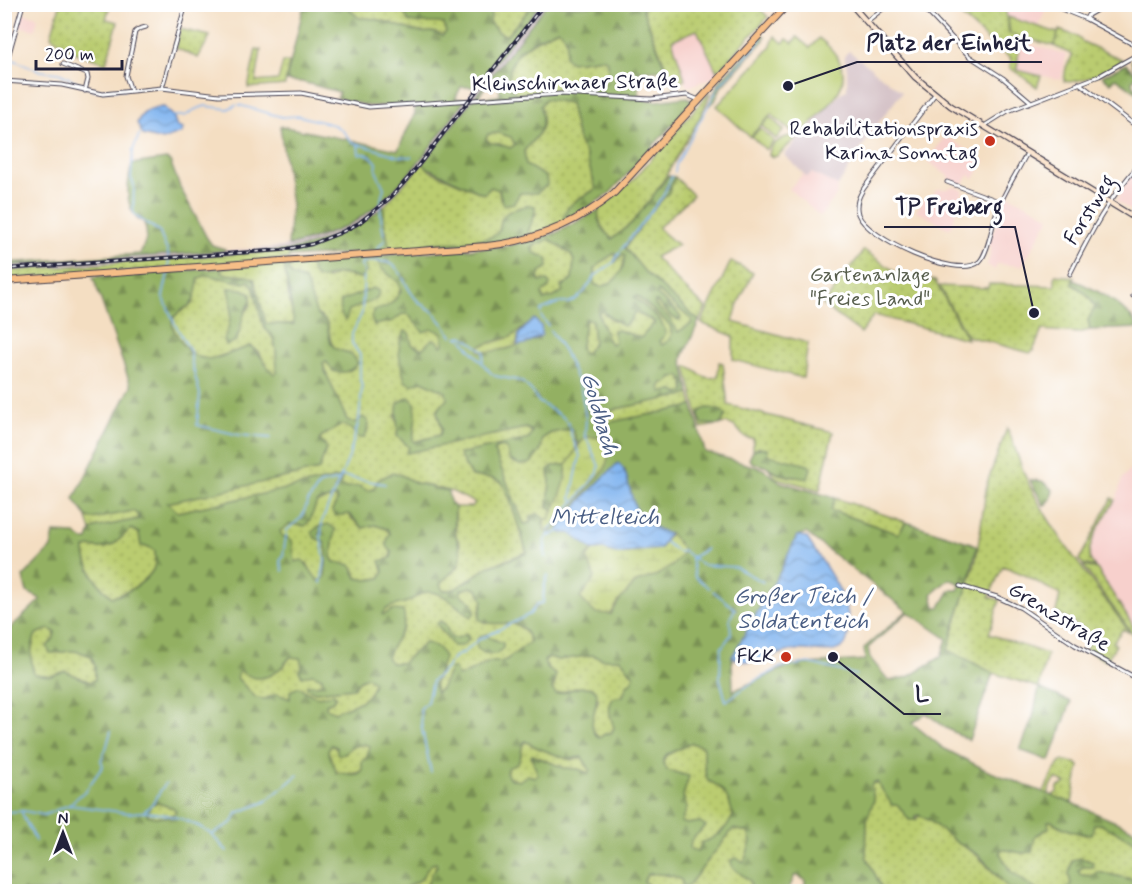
<svg xmlns="http://www.w3.org/2000/svg" width="1144" height="896" viewBox="0 0 1144 896" font-family="Mynerve,sans-serif">
<style>
.built{fill:#f7d0cc}
.industrial{fill:#d2bec3}
.green{fill:url(#green-dots);stroke:#6e7755;stroke-width:1.5;fill-rule:evenodd}
.forest{fill:url(#forest-firs);stroke:#5a694e;stroke-width:1.5;fill-rule:evenodd}
.wetland{fill:url(#wetland-marsh);stroke:#6e7755;stroke-width:1.5}
.pitch{fill:#bacc6f;stroke:#6e7755;stroke-width:1.5}
.water{fill:url(#water-waves);stroke:#526c96;stroke-width:1.5}
.lines{fill:none;stroke-linecap:round;stroke-linejoin:round}
.stream{stroke:#83b6f0;stroke-width:1.5}
.street-casing{stroke:#423e4f;stroke-width:5}
.secondary-casing{stroke:#423e4f;stroke-width:7}
.primary-casing{stroke:#423e4f;stroke-width:8}
.street{stroke:#fff;stroke-width:3}
.secondary{stroke:#fbe5cf;stroke-width:4.5}
.primary{stroke:#f6be87;stroke-width:6}
.rail-casing{stroke:#22223b;stroke-width:4}
.rail{stroke:#fff;stroke-width:1.5;stroke-dasharray:4.5;stroke-linecap:butt}
.poi-dot{fill:#c8321e;stroke:#fff;stroke-width:2}
.labels{text-anchor:middle;dominant-baseline:central;stroke-width:6;stroke-linejoin:round;paint-order:stroke}
.street-label{font-size:21px;fill:#22223b;stroke:#fff}
.poi-label{font-size:21px;fill:#22223b;stroke:#fff;text-anchor:end}
.park-label{font-size:21px;fill:#575e4d;stroke:#fff}
.water-label{font-size:22px;font-style:italic;fill:#495d83;stroke:#fff}
.leader{fill:none;stroke:#22223b;stroke-width:2}
.callout-dot{fill:#22223b;stroke:#fff;stroke-width:2}
.callout-label{font-size:22px;text-anchor:middle;font-weight:bold;fill:#22223b;stroke:#fff;stroke-width:6;stroke-linejoin:round;paint-order:stroke}
</style>
<defs>
<pattern id="green-dots" width="8" height="8" patternUnits="userSpaceOnUse" patternTransform="scale(1.5)"><rect width="8" height="8" fill="#bacc6f"/><path d="M2 2h.1M6 6h.1" fill="none" stroke="#a0af61" stroke-width="1.8" stroke-linecap="round"/></pattern>
<pattern id="forest-firs" width="22" height="20" patternUnits="userSpaceOnUse" patternTransform="scale(1.5)"><rect width="22" height="20" fill="#93b062"/><path d="M5 1l3.5 6h-7zM16 11l3.5 6h-7z" fill="#788f52"/></pattern>
<pattern id="wetland-marsh" width="20" height="14" patternUnits="userSpaceOnUse" patternTransform="scale(1.5)"><rect width="20" height="14" fill="#bacc6f"/><path d="M1 5h8M5 5V1M11 12h8M15 12V8" fill="none" stroke="#a0af61"/></pattern>
<pattern id="water-waves" width="16" height="10" patternUnits="userSpaceOnUse" patternTransform="scale(1.5)"><rect width="16" height="10" fill="#83b6f0"/><path d="M0 5q4-4 8 0t8 0" fill="none" stroke="#6b94c4"/></pattern>
</defs>
<rect width="100%" height="100%" fill="#fff"/>
<filter id="ink" filterUnits="userSpaceOnUse"><feTurbulence type="fractalNoise" baseFrequency=".0167" numOctaves="2"/><feDisplacementMap in="SourceGraphic" scale="12" xChannelSelector="R" yChannelSelector="G"/><feConvolveMatrix kernelMatrix="1 2 1 2 8 2 1 2 1" color-interpolation-filters="sRGB"/></filter>
<filter id="wash" filterUnits="userSpaceOnUse"><feTurbulence type="fractalNoise" baseFrequency=".008" numOctaves="4" result="noise"/><feDisplacementMap in="SourceGraphic" scale="24" xChannelSelector="R" yChannelSelector="G"/><feGaussianBlur stdDeviation="1.35" result="paint"/><feColorMatrix in="noise" values="0 0 0 0 0 0 0 0 0 0 0 0 0 0 0 0 0 1.4 0 .05"/><feComposite in="paint" operator="in"/></filter>
<g filter="url(#wash)">
<rect width="100%" height="100%" fill="#f4dec2"/>
<!-- built -->
<path class="built" d="M1044 4 1047 6 1039 26 1007 16 1005 5Z
M22 13 38 17 35 30 18 26Z
M697 30 717 72 714 77 688 87 671 41Z
M1019 41 1065 54 1066 56 1061 80 1017 70Z
M945 136 985 161 974 178 969 175 963 185 949 180 948 176 928 161Z
M1139 168V216L1116 201 1128 179Z
M812 173 838 186 836 196 820 216 789 189 803 174 807 177Z
M954 186 963 190 951 227 948 228 916 211 925 198 931 197 937 189H946Z
M1007 194 1050 217 1022 266 997 264 995 270 987 265 992 248 989 246 1000 210Z
M1139 459V635L1090 559V555L1093 540 1117 498 1122 479Z"/>
<!-- industrial -->
<path class="industrial" d="M540 5H546L406 185 377 212 341 234 312 245 282 251 5 271V266L282 247 310 240 339 230 373 208 401 182Z
M849 51 902 92 871 133 838 186 812 173 807 177 784 155 842 92 847 90V69L844 56Z"/>
<!-- green -->
<path class="green" d="M650 4 765 5 761 10 768 17 717 72 697 30 672 40 685 79 673 84 642 8Z
M60 5H110L106 19 118 22 106 63 76 53 51 36Z
M348 5H404L419 24 430 21 444 24 446 32 442 36C431 29 430 34 419 32 397 28 385 17 359 18L349 9Z
M492 5H533L506 36 497 31 490 23Z
M963 5H985L994 7 998 5H1005L1009 34 1020 37 1017 70 1041 76 1037 87 1010 68 1011 58 997 49 958 13Z
M180 29 210 36 198 58 176 48Z
M559 29C569 37 567 45 566 57L582 61 602 58 608 62V78L605 86 586 85 585 78 573 89 518 94 511 89C501 56 533 40 559 29Z
M1059 30 1076 36 1083 42 1123 60C1110 69 1079 85 1064 81L1066 67 1073 55 1054 46Z
M256 49 261 50 256 82 278 80 283 62H289L285 85 248 88Z
M710 92C704 115 689 135 678 155 659 188 644 217 612 239 603 231 598 223 598 211L633 180Z
M545 99 570 103 578 140 586 155 596 189 577 199 564 223 527 237 529 227 536 214 502 218 499 232 493 237 427 248 390 251 384 221V206L423 163 430 171 481 193H485L491 187 499 190 500 199 520 193 546 177 526 166 524 151C539 132 546 132 540 106Z
M498 133 512 137 515 145 510 148 499 144 490 143 486 139 488 134Z
M675 177 693 195 658 228 678 245 655 257 680 284 706 308 699 321 645 272 625 248 649 214 669 192Z
M549 239 571 254 574 261 572 280 561 286 563 291 554 297 543 300 542 293 549 288 540 282 537 278 540 272V257L533 252V246Z
M288 250 289 259 5 280V271Z
M864 250 897 273 935 281 967 339 874 315 861 333 823 305Z
M615 253 619 257 623 253 625 255C624 272 617 283 600 287L594 284 595 269 601 262Z
M378 259 381 268 400 283C402 299 388 309 374 311V325L393 321 402 314H408L423 331 431 329 442 331 444 345 441 347 429 344 422 349 412 345 409 333 402 366 405 381H422L446 392 448 399 437 412 442 429 440 435 414 442 413 440 416 414 395 415 398 426 397 436 409 447 407 452 526 428 532 432 529 439 459 454 471 476 491 478 502 482 510 499 527 552 488 567 455 589 443 591 440 584 444 577 457 567 460 544 456 536 455 507H472L475 503 453 492 416 483 401 475 392 473 378 480 374 489 368 491C355 484 348 491 340 486L342 477 178 512 166 502 319 470 326 449 319 442 322 436 343 424 364 438 367 432 368 421 354 423 347 420 325 371 323 363 351 354C347 353 340 352 336 349 324 340 336 322 317 315L288 270 289 266 310 265 327 279 338 274 360 278 366 260Z
M731 261 753 273 738 304 733 322 808 343 803 378 733 360V336L701 323Z
M284 263 289 300 295 324H266L254 279C245 273 233 277 222 273L221 268Z
M207 275 249 281 253 285 264 328C279 339 276 356 277 373L274 374 266 367 259 351H236L208 360 198 358 185 347 175 334 172 323 175 316 193 303 199 278ZM229 288 251 305 225 339C231 321 233 307 229 288Z
M1055 275 1074 277 1072 284C1082 290 1090 296 1095 307L1088 320 1090 330 1078 333 1042 330 1033 351 1030 353 967 336 939 286 988 288 989 284 1055 286Z
M658 291 692 320 691 324 678 333 654 305 655 302H657L672 317 676 311 657 295Z
M637 296 670 325 672 334 668 341 662 345 659 341 660 320 633 297Z
M602 311 614 321 629 322 635 312 655 322 641 338 618 330 613 331 615 342 611 345C604 334 602 323 598 312Z
M586 318 592 320 594 343 585 354 580 349Z
M719 362 723 363 728 405 833 432 820 490 776 478 770 470 779 474 794 477 779 459 768 455 758 448 753 451V438C743 439 742 434 736 427L727 423 701 428 686 367 688 366C698 372 706 382 718 376Z
M680 376 684 383 685 391 679 394 674 391 662 392 659 388 662 383H667L672 377Z
M690 394 693 406 601 424 600 422 599 416 616 409Z
M1007 428C1015 445 1019 463 1027 480 1053 535 1095 584 1130 633L1123 629 1113 642 1116 645 1106 661 1086 650 1091 634 1056 612 1060 595 1025 575 1003 566 989 597 1000 600 989 634 1047 654 1039 687H1037L993 673 947 650 976 560 987 483Z
M566 430 573 431C578 446 577 452 566 465L553 466 548 470 550 481 548 507 552 508 553 512 549 520 544 519 537 514 530 523 524 524 494 451 498 447 506 448 510 460 520 465 540 452 543 438 551 433Z
M336 497 352 519 363 528 375 525 387 529 390 533 391 558 386 561 384 572 380 578 367 580 357 578 354 568 334 562 331 557 335 529 315 538 324 542 327 551 325 577 319 582 312 574 307 563 295 562 289 538 282 537 280 531 317 502Z
M835 498 906 522 898 534 830 510Z
M1112 498 1115 500C1108 513 1085 544 1090 559 1091 562 1094 564 1095 567L1083 564 1079 560Z
M133 511 137 514 139 519 95 528 91 531 87 518 92 519Z
M131 529 139 533 141 546 149 547 155 551C155 558 156 564 153 570 145 583 126 594 112 597 98 586 85 567 85 548 91 546 94 548 100 548 114 549 121 536 131 529Z
M1083 566 1097 569 1139 635V643Z
M471 587 478 590 483 600 479 614 484 623C505 622 524 619 530 642L506 660 500 662H489L463 675 458 676 436 692 434 686 441 669 425 643 402 663H391L387 658 390 647 403 628 382 614C388 604 397 606 407 602 412 600 417 595 423 593 442 587 457 608 471 617L473 604 460 595 461 590Z
M49 629 55 632 54 638 47 647 60 653C71 648 80 652 91 656L95 666V680L90 682 65 671 52 676 34 674C30 659 30 648 36 634Z
M593 655 602 659H621L634 676 632 682 627 685 623 696 613 698 614 728 611 733 605 734 599 738C587 727 593 712 599 699L578 687 556 694 552 689 556 681 544 661 549 657 558 660Z
M290 657H300L302 665 322 678 323 683 316 685 315 692 353 688 360 680 367 677 374 682C371 702 351 705 335 712L326 709V704L333 701V694C322 697 314 699 305 691L291 695 290 699 277 694 265 699 256 698 237 678 238 671 243 672 283 667Z
M525 741 538 748 571 760 582 757 590 770 588 773 578 769 564 768 533 755 538 775 536 777 527 775 519 782 509 778 506 772 508 767 521 756 522 745Z
M691 743 702 746C706 758 703 769 708 781 724 786 730 800 733 816L729 824 698 851 690 850V840L705 826 700 822 687 824 681 822 687 808 683 796 687 782 667 770 663 762 665 756Z
M364 744 370 746C364 770 364 777 337 773L328 751 331 745 345 754 350 747Z
M1062 761 1076 763 1079 766 1072 803 1052 796 1057 792 1058 787 1066 783 1056 779 1049 789V794L1043 793C1049 782 1053 769 1062 761Z
M873 782 882 786 892 805H898L909 820H916L919 815 930 821 956 842 976 854 1011 891H883L866 856 867 819 874 800 871 786Z
M158 803 173 808 176 812C169 819 156 818 147 815L151 804Z
M1048 821H1051L1059 826 1086 835 1094 824H1100L1137 842 1139 846V884L1132 879 1097 872 1092 876 1080 875 1078 870 1083 867 1088 859 1069 874 1071 884 1068 890 1065 892C1057 891 1044 894 1036 891 1018 884 1008 869 1000 853L1001 849 1022 853 1035 836 1043 832Z
M733 829 748 832 751 842 744 863 740 861 732 867 750 881 751 885 743 891H663L651 888 644 881 647 874H659L678 877 687 887Z
M436 863 437 865 427 884V891L405 892 406 887 420 880 430 864Z"/>
<!-- forest -->
<path class="forest" d="M600 4 650 5 642 8 666 70 639 71V99L656 101 687 97 693 102 610 193 564 223C561 204 583 198 596 189L586 155 578 140 570 103 545 99 540 106C546 132 539 132 524 151L526 165 546 177 547 185 537 193H520L514 203 503 205 499 190 491 187 485 193H481L426 167 423 163 546 5 587 6ZM558 29C569 37 567 45 565 57L571 62 603 58 608 62V78L605 85H586L585 78 581 77 573 89 518 94 511 89C501 55 533 40 558 29ZM491 79 499 83 500 96 477 98ZM498 133 511 137 515 145 510 148 499 144 490 143 486 139 488 134Z
M304 5H348L349 9 359 18C383 17 398 28 419 32 430 34 432 29 442 36L446 32 444 24C431 21 421 25 409 22L404 13V5H421L422 7 429 8 432 5H492L490 23 497 31 506 36 533 5H540L476 87H461L455 99H466C434 141 403 191 357 220 336 233 312 240 288 246L291 205 280 126 398 150 415 113V105L369 106 337 98 339 92 302 82 286 81Z
M763 35 765 36 764 40 721 87 715 101 708 106 719 82Z
M1135 58 1139 68V78L1137 76 1132 81 1133 85 1139 90V94L1116 78 1111 83 1102 76 1126 64 1134 72H1136L1131 61Z
M166 159 170 161 180 187 207 238 212 245 225 249 224 251 5 266V263L140 254C145 243 150 233 143 221L138 220C124 204 127 184 132 164Z
M668 176 675 177 669 192 649 214 625 248 645 272 699 321 682 359 690 394 616 409 599 416 600 423 601 424 693 406 705 452 763 469 780 482 835 498 831 510 898 534 906 522 971 543 977 547 967 588 955 623 948 650 993 673 969 740 946 728 926 713 912 723 943 748 988 771 1072 803 1139 832V846L1137 842 1100 824H1094L1092 834C1079 836 1063 828 1051 821H1048L1049 828 1035 836 1032 852 1022 853 1001 849 1000 853 1010 871 1038 891H1011L979 855 956 842 930 821 919 815 915 816 916 820H909L898 805H892L877 782H874L871 786 874 800 867 819 866 856 883 891H795L805 886V880L795 875 788 891H743L751 885 750 881 732 867 731 860 736 858 744 862 751 842 748 832 733 829 687 887 682 885V881C674 873 658 874 647 874L644 881 651 888 663 891H425L432 873 437 866 436 863 430 865 420 880 406 887 405 891H372V888L366 885 339 888 336 892H184L160 883 156 888 157 891 5 892V756L12 755 5 698V633L40 600 39 598 27 592 23 577 51 548 54 533 75 534 83 540H88L91 531 95 528 139 519 137 514 133 511 92 519 87 517 74 499 131 386 93 277 221 268 222 273C233 277 245 273 254 279L266 324H294L284 263 508 246 556 233 599 210C596 222 603 231 612 239L632 223ZM549 239 571 254 574 261 572 280 561 287 563 291 554 297 543 300 542 293 549 288 550 284 546 280 540 282 538 277 540 272 548 267 547 258 533 252V246ZM615 253 617 254 614 261 615 263 623 254 625 255C624 272 617 283 600 287L594 284 595 269 601 262ZM378 259 381 268 399 283 401 291C394 302 388 309 374 310L371 317 374 325 393 321 402 314H408L423 332 432 329 442 332 444 344 441 346 438 341 432 339 422 349 412 345 409 333 405 331C394 347 401 364 405 381L411 385 422 381 446 392 447 399 437 411 442 429 440 435 414 442 413 440 416 414 415 403 409 397 398 403C395 415 399 424 397 436L409 447 407 453 526 428 532 431 529 439 459 454 471 476 491 478 502 482 510 499 527 553 488 567 455 589 443 591 440 584C445 577 452 574 457 567 465 557 459 547 456 536 453 528 455 516 455 507 449 504 449 497 448 491L416 483 401 475 392 473 378 480 374 489 368 491 359 486 344 488 340 485 342 477 178 512 167 503 319 470 326 449 325 444 319 441 322 436 343 424 351 429 359 438H364L367 432 368 421 363 417 354 423 347 420 325 371 323 363 326 361 333 371C343 374 352 371 358 363 356 360 354 357 352 355 345 350 335 352 331 343 326 331 332 321 317 315L305 280 292 276 288 270 289 266 310 265C316 289 326 274 340 274 347 274 354 277 360 278L367 271 366 260ZM207 275 244 283 249 281 253 286 264 328C279 338 276 356 277 373L274 374C264 365 262 353 250 346 222 355 201 372 180 340 176 334 170 326 173 319 177 311 185 309 191 304 196 299 197 285 199 278ZM658 291 692 320 691 324 678 332 670 319 655 305V302H657L672 317 679 320 681 318 676 311 657 295ZM637 296 670 325 672 334 668 341 662 345 659 341 665 335C666 319 645 308 634 297ZM602 311 623 326 629 322 635 312 655 322 641 338 618 330H613L615 342 611 344C604 335 602 324 598 312ZM535 319 540 328 539 338 507 349 483 352 480 346 511 337ZM586 319 592 320 594 343 585 354 580 349ZM680 376 684 383 685 391 679 394 674 391 662 392 660 388 662 383H667L672 377ZM566 430 573 431 578 445 581 441 609 453 605 469 553 528 543 525 544 519 538 514 531 516 530 523 524 524 494 451 498 447 506 448 510 460 520 465 531 463 540 452 543 438 551 433ZM625 470C632 505 634 518 668 534L665 542 670 534 684 551 673 565 657 575 636 582 619 601 611 614 587 557 593 550 571 533 564 532ZM336 497 337 501 332 511 335 516 349 514 363 528 375 525 387 529 390 533C386 542 384 545 392 552L391 558 380 561 384 572 380 578 367 580 357 578 351 565 334 562 331 557 335 529 328 524 318 527 312 532 315 538 324 542 327 551 325 577 319 581C312 575 309 565 302 560L295 562 292 540 282 536 280 531 290 524 305 526 310 520 317 502ZM131 529 139 533 141 546 149 547 155 551C155 558 156 564 153 570 145 583 126 594 112 597 99 586 84 567 85 548 92 546 94 548 100 548 114 549 121 536 131 529ZM806 533 907 611 864 648 865 660 791 665 733 691 732 657 780 572 797 536ZM949 579 961 584 958 590H950L940 607H935L932 594ZM471 587 478 590 483 600 479 619C496 632 521 610 530 642L506 660 500 662H489L463 675 458 676 454 668H451L441 689 436 692 434 685 444 658C440 648 437 645 425 643L402 663H391L387 658C391 642 410 627 403 611L392 610 384 615 382 614C388 604 398 606 407 602 412 600 417 595 423 593 442 587 457 608 471 617L475 612 473 603 460 594 461 590ZM908 612 947 639 941 657 908 677 889 681 870 658 868 648ZM49 629 55 632 54 638 47 647 50 653C71 653 69 647 91 656L95 666V680L90 682 65 671 51 676 34 674C30 659 30 648 36 634ZM593 655 602 659H621L634 676 632 682 627 685 623 696 613 698C606 709 611 717 614 728L611 733 605 734 599 738C583 724 601 707 596 690 583 682 569 692 556 694L552 689 556 675 548 669 544 661 549 657 558 660ZM290 657 300 658 302 665 299 671 302 676 313 674 322 678 323 683 316 685H307V688L315 692 353 688 360 680 367 677 374 682C371 702 351 705 335 712L326 708V704L333 701 336 696 333 694C314 699 315 697 299 687L290 691V699L277 694 265 699 256 698 237 678 239 671C245 673 252 679 258 678 272 678 283 667 290 657ZM525 741 538 748 567 759 582 757 590 770 588 773 578 769 564 768 532 755 531 757 538 775 536 777 527 775 519 781 509 778 506 772 509 767C525 765 518 750 525 741ZM691 743 702 746C706 759 702 768 708 781 724 786 730 800 733 816 727 828 716 839 702 842L698 851 690 849 691 840 706 826 700 822 687 824 681 822 687 808 683 796 689 776 667 770 663 762 666 755ZM364 744 370 746 367 757 362 762V771L358 774 337 773 328 751 331 745 337 747V753L339 755 345 754 351 747ZM158 803 173 808 176 812C169 819 156 818 147 815L151 804Z
M529 205 535 206C536 218 529 225 527 237L494 243 427 248 426 245 430 243C445 242 485 244 496 234 501 230 500 227 501 221 504 210 519 208 529 205Z
M384 206V221L390 251 289 257 288 250C324 243 356 229 384 206Z
M1073 280C1098 290 1125 304 1139 328L1090 330 1088 320 1095 307C1090 296 1082 290 1072 284Z
M229 288 243 289 251 294C251 306 249 303 245 312 241 321 241 331 236 341L227 345 224 340C231 322 234 307 229 288Z
M373 288 379 291 377 299 349 310 346 320 344 319 340 312 341 301Z
M707 408C714 408 721 409 726 415L720 425 702 424 699 416 700 411Z
M758 448 767 449 768 455 808 465 811 468 808 479 779 474 768 467 753 463 749 459 753 451Z
M566 465C568 475 559 504 553 512L552 508 548 507 550 481 548 470 553 466Z
M1030 480 1042 481 1053 490 1051 499 1044 506Z
M440 621 445 624 451 638H457L467 634 469 639 462 646H453L437 624Z
M486 634 490 638 503 643V648L496 654 484 653 477 648 476 641 479 637Z
M1039 688 1071 702 1050 761 1020 750 1033 717Z
M1081 858 1093 862 1092 867H1083L1078 870 1080 875 1092 876 1097 872 1132 879 1139 884V891H1065L1071 884 1069 874 1072 860Z"/>
<!-- wetland -->
<path class="wetland" d="M525 327 519 334 516 346C507 349 488 353 479 351L480 346 511 337Z
M587 437H597L607 445 609 453 605 469 553 529 547 532 544 530V519H549C556 507 569 479 566 465 575 455 577 443 587 437Z
M670 533 684 551 673 565 657 575 636 582 619 601 611 614 595 613 580 598 595 578 587 557 593 550 604 549 609 551 629 553 635 550 660 549Z"/>
<!-- pitch -->
<path class="pitch" d="M1008 17 1058 33 1054 46 1010 34Z
M775 36 783 43 787 39 793 43 797 37 810 48 819 38C870 78 829 104 798 137L771 114 750 137 717 106 769 49Z
M770 117 784 130 776 139 762 126Z
M760 128 774 141 766 150 752 137Z
M791 136 795 139 777 156 773 157 769 155C769 145 782 137 791 136Z"/>
<!-- water -->
<path class="water" d="M164 107 174 118 177 127 183 128 182 133 162 140 143 135 137 123C143 110 151 108 164 107Z
M534 319 541 326 542 335 525 344 518 345 519 334Z
M618 463C630 471 629 502 640 516 647 525 658 529 668 534L660 549 635 551 619 554 604 549 593 550 570 533H561L558 530 583 498Z
M797 536H802L807 538C825 568 861 607 845 645 831 658 812 648 795 650 773 653 755 670 732 657L780 572Z"/>
<g class="lines">
<!-- stream -->
<path class="stream" d="M4 56 41 71 59 73 89 88 96 90 126 89
M719 86 757 45 761 38
M239 105 282 117 299 116 334 125 342 130 352 142 358 144 359 154C367 152 373 157 377 163L376 171 384 188C378 206 381 222 385 240L377 249
M172 116H185L194 110 205 106 228 109 236 105
M142 133 139 135 133 150 131 178 134 185 133 211 135 216 159 231 168 253 169 268
M358 144 398 156 412 157
M675 172 676 165 718 88
M621 250 663 196 672 176
M370 262C404 257 399 280 416 299 420 304 425 306 431 310 439 317 446 328 452 336
M168 273 163 296 173 320 191 353V361L200 394 197 425 239 435 271 438
M541 313V310L558 303H568L575 300 584 292 594 277 614 262 620 252
M541 316 548 326
M550 330 564 351 581 389 586 419 585 435 599 466 598 473 575 501
M457 337 461 338 490 372 495 376 521 381 531 390 539 402 563 417 569 424 571 435 580 456 571 498 574 501 549 530
M459 337 463 336 484 351 483 361
M341 476 385 484
M550 533V536L561 530
M665 542 678 552 684 551 702 565 735 567 763 582
M706 549 691 558 695 577 709 588
M545 557V540L549 535
M283 571 280 561 283 556 287 530 302 517 307 503 320 484 340 480
M321 583 325 561 321 537 322 521 349 457 359 420 362 387 360 379V355L352 343V334L362 313 364 271 361 265 362 262H368
M713 591 735 609 730 618 731 635 721 648 720 679 726 701 753 682 781 667 809 663 856 675
M431 772 422 729 420 709 427 702 432 681 444 671 454 657 463 653 478 640 530 614 537 604 543 603 544 587 548 575
M69 805 86 790 103 766 101 760 106 749 111 731
M4 812 24 811 44 815 69 805 129 813C154 809 188 818 208 832
M22 812C24 823 33 830 35 841
M143 812C156 803 156 795 166 783
M209 832 227 851
M211 835 233 822 237 813 265 802 298 775"/>
</g>
</g>
<g filter="url(#ink)">
<g class="lines">
<!-- street casing -->
<g class="street-casing">
<path id="street" d="M920 4 969 56 1003 78 1030 101
M1049 4 1086 19 1140 48
M1087 4 1091 13
M1086 19 1088 15 1107 4
M866 22 889 4
M63 64 87 74 88 79 85 91
M4 71 23 4
M4 81 62 85 103 94 162 88 219 95 301 93 369 107 561 94 651 99 687 95 699 100
M1079 83 1140 129
M162 88 186 4
M131 91 126 76 135 32 139 29 146 27
M935 94 864 188C859 196 855 204 858 214 867 239 957 280 979 262 988 254 992 226 996 214 1003 193 1017 173 1027 153
M984 126 1008 111 1099 76 1140 53
M947 182 1001 202
M1070 274C1089 236 1110 195 1140 164
M1133 296 1140 281
M960 586 997 597 1021 608 1075 645 1140 680"/>
</g>
<!-- secondary casing -->
<g class="secondary-casing">
<path id="secondary" d="M851 4 915 77 951 106 1140 221"/>
</g>
<!-- primary casing -->
<g class="primary-casing">
<path id="primary" d="M4 281 487 246C535 241 576 224 614 193L788 4"/>
</g>
<!-- street -->
<use href="#street" class="street"/>
<!-- secondary -->
<use href="#secondary" class="secondary"/>
<!-- primary -->
<use href="#primary" class="primary"/>
<!-- rail casing -->
<g class="rail-casing">
<path id="rail" d="M4 269 282 250 312 244 340 233 359 223 391 197 410 176 544 4"/>
</g>
<!-- rail -->
<use href="#rail" class="rail"/>
</g>
</g>
<!-- markers -->
<g class="poi-dot">
<circle cx="990" cy="141" r="6"/>
<circle cx="786" cy="657" r="6"/>
</g>
<g class="labels">
<!-- street labels -->
<g class="street-label">
<text transform="translate(575 83) rotate(-1)">Kleinschirmaer Straße</text>
<text transform="translate(1090 210) rotate(-58)">Forstweg</text>
<text transform="translate(1059 617) rotate(31)">Grenzstraße</text>
</g>
<!-- poi labels -->
<g class="poi-label">
<text x="978" y="129">Rehabilitationspraxis<tspan x="978" dy="24">Karina Sonntag</tspan></text>
<text x="774" y="657">FKK</text>
</g>
<!-- park labels -->
<g class="park-label">
<text x="870" y="275">Gartenanlage<tspan x="870" dy="24">"Freies Land"</tspan></text>
</g>
<!-- water labels -->
<g class="water-label">
<text transform="translate(599 414) rotate(74)">Goldbach</text>
<text x="605" y="518">Mittelteich</text>
<text x="803" y="597">Großer Teich /<tspan x="803" dy="25">Soldatenteich</tspan></text>
</g>
</g>
<!-- callouts -->
<path class="leader" d="M788 86L857 62H1042M1034 313L1015 227H884M833 657L904 714H941"/>
<g class="callout-dot">
<circle cx="788" cy="86" r="6"/>
<circle cx="1034" cy="313" r="6"/>
<circle cx="833" cy="657" r="6"/>
</g>
<g class="callout-label">
<text x="949" y="50">Platz der Einheit</text>
<text x="949" y="214">TP Freiberg</text>
<text x="922" y="701">L</text>
</g>
<!-- margin -->
<rect width="1144" height="896" fill="none" stroke="#fff" stroke-width="24"/>
<!-- north arrow -->
<g transform="translate(63 833)" stroke="#ffffff" stroke-width="4.5" paint-order="stroke">
<path d="M0-4.5L10 22L0 15L-10 22Z" fill="#22223b"/>
<text y="-9" font-size="16" font-weight="bold" text-anchor="middle" fill="#22223b">N</text>
</g>
<!-- scale -->
<path d="M36 60v9h86v-9" fill="none" stroke="#22223b" stroke-width="3"/>
<text x="45" y="60" font-size="18" fill="#22223b" stroke="#ffffff" stroke-width="4.5" paint-order="stroke">200 m</text>
</svg>
